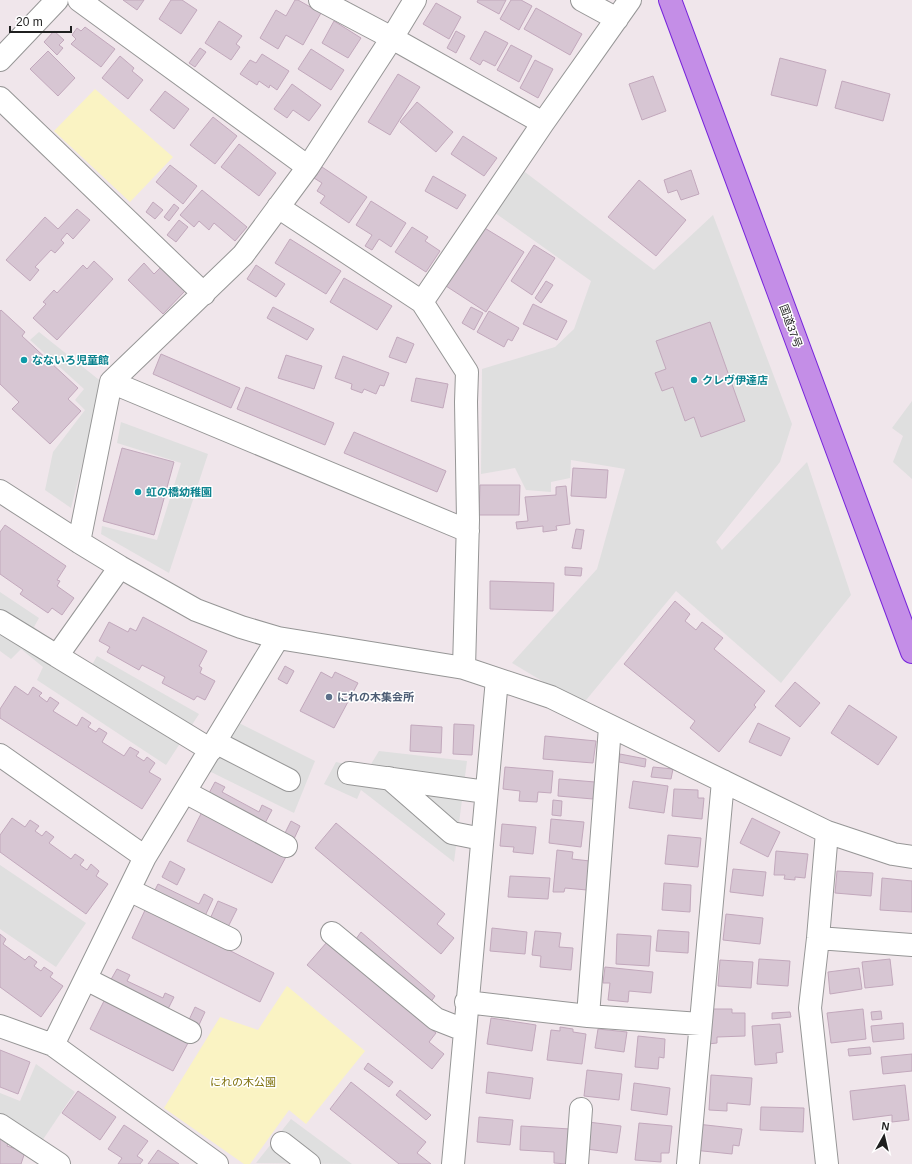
<svg xmlns="http://www.w3.org/2000/svg" width="912" height="1164" viewBox="0 0 912 1164" font-family="Arial,'Noto Sans JP',sans-serif">
<style>
.park{fill:#faf3c3}
.parking{fill:#dfdfdf}
.building{fill:#d7c6d3;stroke:#c2a8bc}
.lines{fill:none;stroke-linecap:round;stroke-linejoin:round}
.minor-casing{stroke:#969696;stroke-width:24}
.highway-casing{stroke:#7725db;stroke-width:24}
.minor{stroke:#fff;stroke-width:22}
.highway{stroke:#c48ee7;stroke-width:22}
.culture-dot{fill:#0f9aa8;stroke:#fff;stroke-width:1.5}
.service-dot{fill:#5c6f8a;stroke:#fff;stroke-width:1.5}
.labels{text-anchor:middle;dominant-baseline:central;stroke-width:3;stroke-linejoin:round;paint-order:stroke}
.street-label{font-size:11px;fill:#1f1f1f;stroke:#fff}
.culture-label{font-size:11px;font-weight:bold;fill:#0d838f;stroke:#fff;text-anchor:start}
.service-label{font-size:11px;font-weight:bold;fill:#4e5e75;stroke:#fff;text-anchor:start}
.park-label{font-size:11px;fill:#7f710c;stroke:#fff}
</style>
<rect width="100%" height="100%" fill="#f0e6eb"/>
<!-- park -->
<path class="park" d="M95 89 173 157 130 202 54 131Z
M287 986 365 1051 306 1124 289 1110 250 1164H244L164 1108 220 1017 258 1030Z"/>
<!-- parking -->
<path class="parking" d="M521 169 654 270 713 215 792 424 780 462 716 542 722 550 807 462 851 595 781 683 676 591 582 705 512 663 597 569 625 469 571 460 570 478 551 482V492L526 490 515 468 481 474 482 369 555 347 574 329 591 281 491 210Z
M39 332 103 383 71 508 45 490 53 452 85 410 75 400 84 389 30 340Z
M912 401V479L893 462 903 436 892 428Z
M121 422 208 454 169 573 101 534 102 526 157 540 181 463 117 443Z
M0 592 39 618 34 627 89 670 97 656 199 714 166 765 37 680 43 667 21 649 11 659 0 651Z
M239 723 315 761 294 813 209 771Z
M379 751 467 761 454 862 361 790 357 799 324 784 336 762 368 769Z
M0 865 86 923 56 967 0 929Z
M36 1064 75 1092 42 1141 0 1116V1093L20 1101Z
M291 1119 352 1164 256 1163Z"/>
<!-- building -->
<path class="building" d="M123 0H144L137 10Z
M171 0H182L197 10 181 34 159 19Z
M295 0H298L321 13 303 45 286 35 278 49 260 38 276 10 286 16Z
M478 0H506L499 14 477 2Z
M511 0H521L532 6 519 30 500 19Z
M436 3 461 17 449 39 423 24Z
M536 8 582 34 570 55 524 29Z
M219 21 242 36 236 44 240 47 231 60 205 43Z
M334 21 361 38 348 58 322 43Z
M85 27 115 49 101 67 71 44 76 39 72 35 77 28 81 31Z
M54 31 64 40 59 45 63 48 57 55 44 42Z
M456 31 465 36 456 53 447 48Z
M485 31 508 43 495 66 483 60 480 65 470 59Z
M511 45 532 56 519 82 497 70Z
M200 48 206 52 195 67 189 63Z
M311 49 344 70 331 90 298 69Z
M48 51 75 78 58 96 30 69Z
M262 54 289 71 277 90 270 85 269 88 259 81 257 85 240 74 250 60 256 63Z
M120 56 134 68 132 71 143 80 128 99 102 78Z
M780 58 826 70 817 106 771 95Z
M535 60 553 69 538 98 520 88Z
M398 74 420 87 390 135 368 122Z
M653 76 666 111 642 120 629 84Z
M842 81 890 94 883 121 835 108Z
M292 84 321 105 309 121 293 110 287 118 274 109Z
M165 91 189 109 174 129 150 110Z
M417 102 453 132 436 152 400 122Z
M213 117 237 136 215 164 190 145Z
M463 136 497 158 484 176 451 154Z
M239 144 276 173 259 196 221 167Z
M170 165 197 186 183 204 156 182Z
M322 167 367 197 349 223 320 203 325 196 317 191 322 183 314 178Z
M691 170 699 194 681 200 677 190 668 193 664 180Z
M433 176 466 195 457 209 425 191Z
M639 180 686 220 656 256 608 217Z
M202 190 247 227 235 241 214 223 209 230 199 221 194 227 180 215Z
M371 201 406 223 391 247 379 239 372 250 365 246 372 235 356 225Z
M153 202 163 210 155 219 146 212Z
M174 204 179 208 169 221 164 217Z
M77 209 90 220 73 239 67 233 61 240 64 243 55 253 51 250 35 267 39 270 30 281 6 260 45 217 58 229Z
M179 220 188 227 176 242 167 235Z
M412 227 428 237 425 241 440 251 426 272 395 252Z
M483 227 524 252 486 312 446 286Z
M290 239 341 271 326 294 275 263Z
M534 245 555 258 532 295 511 281Z
M94 261 113 279 57 340 33 318 46 304 43 302 54 290 57 293 83 265 87 269Z
M144 263 154 274 161 267 185 291 163 314 128 280Z
M256 265 285 284 276 297 247 279Z
M344 278 392 306 377 330 330 302Z
M546 281 553 285 541 303 535 298Z
M533 304 567 321 557 340 523 324Z
M273 307 314 329 307 340 267 318Z
M471 307 483 313 474 330 462 323Z
M1 310 25 332 22 336 78 388 68 399 81 411 50 444 12 409 19 402 0 384V311Z
M489 311 519 328 512 341 508 339 504 347 477 332Z
M710 322 745 421 701 437 694 417 685 421 673 387 662 391 655 373 666 369 656 341Z
M397 337 414 344 406 363 389 357Z
M161 354 240 388 231 408 153 374Z
M286 355 322 366 314 389 278 378Z
M343 356 389 373 384 386 380 385 376 394 364 389 362 393 351 389 352 384 335 378Z
M416 378 448 384 443 408 411 401Z
M246 387 334 423 325 445 237 409Z
M354 432 446 471 437 492 344 453Z
M122 448 174 462 154 535 103 521Z
M573 468 608 470 606 498 571 496Z
M480 485H520L519 515H479Z
M566 486 570 524 556 526 557 530 543 532V526L517 529 516 522 528 521 525 497 556 495V487Z
M5 525 66 566 57 580 60 581 57 586 74 598 62 615 52 608 48 613 20 594 23 590 0 574V532Z
M576 529 584 530 581 549 572 548Z
M565 567 582 568 581 576 565 575Z
M490 581 554 583 553 611 490 609Z
M675 601 690 614 685 621 696 630 702 622 723 638 714 649 765 691 754 705 756 707 719 752 690 728 695 721 624 664Z
M143 617 207 651 199 666 202 668 200 673 215 681 205 700 197 696 194 700 162 683 165 677 142 665 139 670 107 652 110 647 99 641 109 622 128 632 130 628 136 631Z
M285 666 294 671 287 684 278 679Z
M321 672 332 678 335 672 358 683 334 728 300 711Z
M795 682 820 703 800 727 775 706Z
M15 686 28 695 33 687 42 693 39 696 47 702 50 697 59 703 53 711 77 726 82 717 91 723 88 727 96 732 99 728 107 733 102 742 124 756 130 747 139 752 136 756 144 761 147 757 155 763 149 772 161 779 142 809 0 718V709Z
M849 705 897 737 878 765 831 733Z
M758 723 790 738 781 756 749 742Z
M454 724 474 725 472 755 453 754Z
M411 725 442 727 441 753 410 751Z
M545 736 596 741 593 763 543 759Z
M620 754 646 759 645 767 619 762Z
M505 767 553 771 551 793 538 792 537 802 519 801 520 791 503 789Z
M653 767 673 769 671 779 651 777Z
M559 779 595 782 593 799 558 796Z
M633 781 668 786 664 813 629 808Z
M215 782 225 787 222 792 259 812 262 805 272 810 264 825 208 795Z
M674 789 698 790V798H704L702 819 672 816Z
M553 800 562 801 561 816 552 815Z
M202 812 287 855 272 883 187 841Z
M12 818 25 827 30 820 39 826 35 831 42 836 46 831 54 837 49 843 71 859 75 854 84 860 80 865 87 870 91 864 99 871 96 876 108 884 86 914 0 852V835Z
M752 818 780 832 768 857 740 843Z
M551 819 584 822 581 847 549 843Z
M291 821 300 826 293 841 283 837Z
M336 823 445 914 437 924 454 938 441 954 315 848Z
M502 824 536 827 533 854 513 852 514 847 500 846Z
M668 835 701 838 698 867 665 864Z
M557 850 573 852 572 859 590 861 587 890 565 888 564 892H553Z
M776 851 808 854 805 878 795 877V880L784 879 785 875H774Z
M170 861 185 869 177 885 162 877Z
M733 869 766 872 763 896 730 892Z
M837 871 873 873 871 896 835 893Z
M510 876 550 878 548 899 508 897Z
M882 878 912 881V912L880 910Z
M664 883 691 885 690 912 662 910Z
M158 884 199 904 204 894 213 899 205 916 154 892Z
M218 901 237 909 228 927 210 919Z
M146 908 274 973 260 1002 132 938Z
M726 914 763 918 760 944 723 940Z
M492 928 527 932 525 954 490 951Z
M658 930 689 932 688 953 656 951Z
M535 931 561 933 559 947 573 948 571 970 540 967 541 956 532 955Z
M361 932 435 996 430 1003 356 939Z
M0 934 6 939 3 944 25 960 29 956 37 962 34 966 41 971 44 967 53 973 50 977 63 986 41 1017 0 987Z
M617 934 651 936 649 966 616 964Z
M327 942 436 1033 429 1042 444 1054 432 1069 307 965Z
M759 959 790 961 788 986 757 984Z
M890 959 893 985 865 988 862 962Z
M720 960 753 962 751 988 718 986Z
M605 967 653 972 651 993 629 991 628 1002 608 1000 610 983H603Z
M859 968 862 989 830 994 828 972Z
M117 969 130 975 127 981 163 998 165 993 174 997 167 1011 109 983Z
M104 1001 188 1043 173 1071 90 1029Z
M195 1007 205 1012 198 1027 188 1022Z
M708 1009H732V1013H745V1036L717 1037V1043L708 1044Z
M863 1009 866 1039 831 1043 827 1013Z
M881 1011 882 1019 872 1020 871 1012Z
M790 1012 791 1017 772 1019V1013Z
M491 1018 536 1025 532 1051 487 1044Z
M903 1023 904 1039 873 1042 871 1026Z
M780 1024 783 1052 776 1053 777 1063 755 1065 752 1026Z
M560 1027 573 1029V1032L586 1034 582 1064 547 1060 551 1030 560 1031Z
M598 1029 627 1032 624 1052 595 1048Z
M638 1036 665 1039 664 1058 659 1057 658 1069 635 1067Z
M870 1047 871 1054 849 1056 848 1049Z
M0 1050 30 1062 18 1094 0 1087Z
M912 1054V1071L883 1074 881 1057Z
M368 1063 393 1082 389 1087 364 1069Z
M587 1070 622 1074 619 1100 584 1096Z
M488 1072 533 1078 530 1099 486 1093Z
M711 1075 752 1078 750 1105 727 1103V1111L709 1110Z
M351 1082 426 1142 417 1153 431 1164H399L330 1109Z
M634 1083 670 1088 667 1115 631 1110Z
M905 1085 909 1120 892 1122V1115L853 1120 850 1091Z
M400 1090 431 1115 426 1120 396 1095Z
M78 1091 116 1117 100 1140 62 1113Z
M761 1107 804 1108 803 1132 760 1130Z
M479 1117 513 1120 510 1145 477 1142Z
M588 1122 621 1126 617 1153 586 1149Z
M639 1123 672 1126 669 1153H661V1162L635 1160Z
M697 1124 742 1129 739 1146 733 1145 732 1154 693 1150Z
M124 1125 148 1141 137 1156 143 1160 140 1164H118L122 1158 108 1149Z
M521 1126 570 1129 567 1164 554 1163V1152L520 1150Z
M0 1137 9 1140 7 1146 25 1152 21 1164H0Z
M158 1150 179 1164H148Z"/>
<g class="lines">
<!-- minor casing -->
<g class="minor-casing">
<path id="minor" d="M79 0 308 167
M320 0 392 38 543 123
M582 0 617 19
M0 60 57 0
M0 98 204 294
M278 207 422 302 467 372 466 402 468 520 464 668
M422 302 543 123 630 0
M111 382 468 531
M0 491 79 542 120 567 196 610 241 627 278 638 464 668 551 697 827 832 893 854 912 857
M79 542 111 382 243 255 308 167 392 38 415 0
M120 567 57 656 211 750
M0 621 57 656
M215 742 289 780
M0 755 145 857
M349 773 486 792
M389 778 452 833 482 839
M185 792 286 846
M129 890 230 939
M332 933 436 1019 464 1030
M818 938 912 945
M86 979 190 1032
M466 1002 588 1016 700 1024
M588 1016 610 727
M0 1026 53 1045
M0 1125 59 1164
M282 1143 309 1164
M217 1164 53 1045 145 857 278 638
M453 1164 497 679
M577 1164 581 1109
M688 1164 723 781
M827 1164 810 1008 818 938 827 832"/>
</g>
<!-- highway casing -->
<g class="highway-casing">
<path id="highway" d="M670 0 912 652"/>
</g>
<!-- minor -->
<use href="#minor" class="minor"/>
<!-- highway -->
<use href="#highway" class="highway"/>
</g>
<!-- markers -->
<g class="culture-dot">
<circle cx="24" cy="360" r="4"/>
<circle cx="694" cy="380" r="4"/>
<circle cx="138" cy="492" r="4"/>
</g>
<circle class="service-dot" cx="329" cy="697" r="4"/>
<g class="labels">
<!-- street labels -->
<g class="street-label">
<text transform="translate(791 326) rotate(70)">国道37号</text>
</g>
<!-- culture labels -->
<g class="culture-label">
<text x="32" y="360">なないろ児童館</text>
<text x="702" y="380">クレヴ伊達店</text>
<text x="146" y="492">虹の橋幼稚園</text>
</g>
<!-- service labels -->
<g class="service-label">
<text x="337" y="697">にれの木集会所</text>
</g>
<!-- park labels -->
<g class="park-label">
<text x="243" y="1082">にれの木公園</text>
</g>
</g>
<!-- north arrow -->
<g transform="translate(884 1136) rotate(8)" stroke="#ffffff" stroke-width="3" paint-order="stroke">
<path d="M0-3L7 15L0 10L-7 15Z" fill="#1f1f1f"/>
<text y="-6" font-size="11" font-weight="bold" text-anchor="middle" fill="#1f1f1f">N</text>
</g>
<!-- scale -->
<path d="M10 26v6h61v-6" fill="none" stroke="#1f1f1f" stroke-width="2"/>
<text x="16" y="26" font-size="12" fill="#1f1f1f" stroke="#ffffff" stroke-width="3" paint-order="stroke">20 m</text>
</svg>
